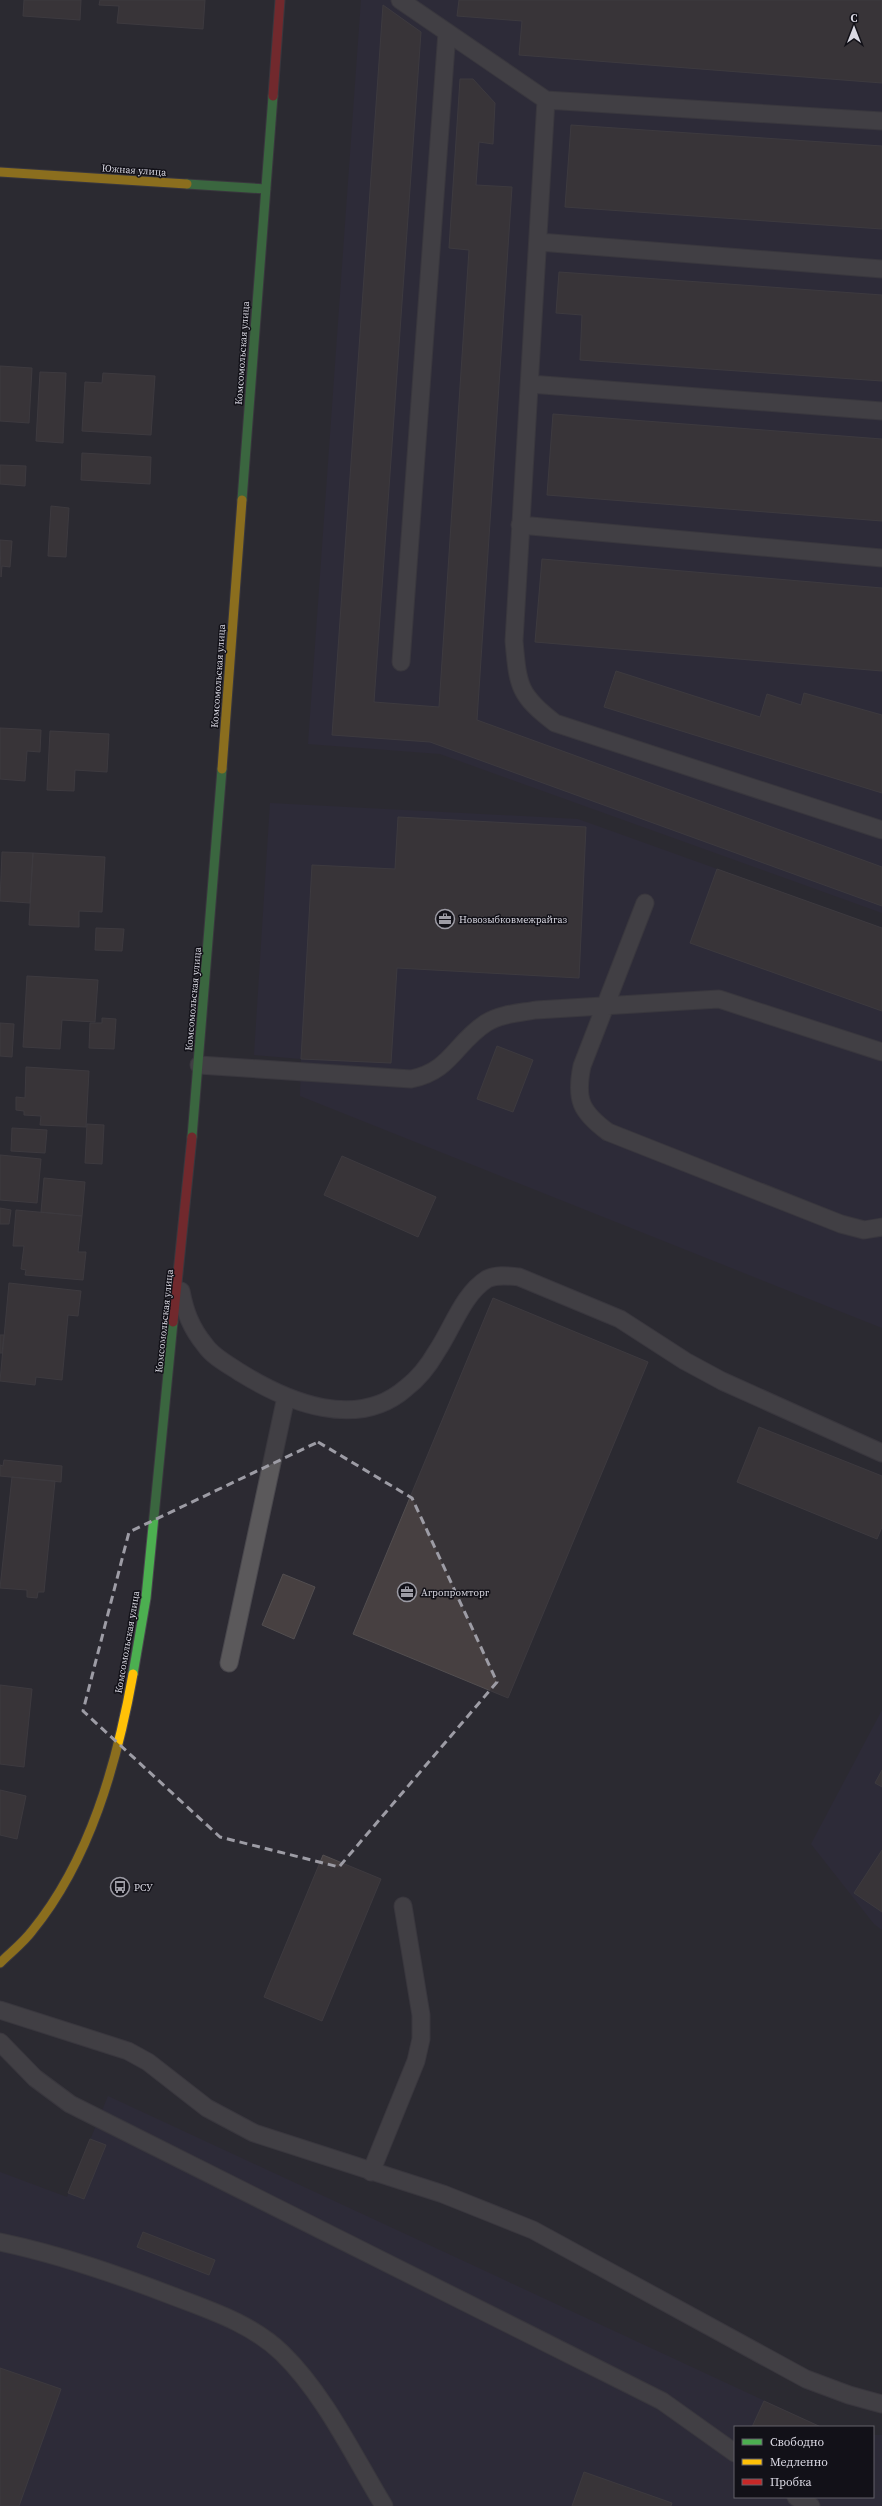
<svg xmlns="http://www.w3.org/2000/svg" width="882" height="2506" viewBox="0 0 882 2506" font-family="'Source Serif 4',serif">
<style>
.built{fill:#302d41}
.building{fill:#474041;stroke:#524e50}
.lines{fill:none;stroke-linecap:round;stroke-linejoin:round}
.lane-casing{stroke:#49474d;stroke-width:19}
.fast-casing{stroke:#49474d;stroke-width:11}
.slow-casing{stroke:#49474d;stroke-width:11}
.jam-casing{stroke:#49474d;stroke-width:11}
.lane{stroke:#5b595b;stroke-width:17}
.fast{stroke:#4caf50;stroke-width:9}
.slow{stroke:#ffc107;stroke-width:9}
.jam{stroke:#c62828;stroke-width:9}
.marked{fill:none;stroke:#9d9ca5;stroke-width:3;stroke-dasharray:8 5;stroke-linejoin:round}
.labels{text-anchor:middle;dominant-baseline:central;stroke-width:3;stroke-linejoin:round;paint-order:stroke}
.street-label{font-size:10px;fill:#dad9e3;stroke:#121118}
.poi-label{font-size:10px;fill:#dad9e3;stroke:#121118;text-anchor:start}
</style>
<rect width="100%" height="100%" fill="#2c2a32"/>
<!-- built -->
<path class="built" d="M361 0H882V913L440 754 308 744Z
M270 803 578 819 882 928V1328L300 1096 301 1059 254 1055Z
M882 1710V1930L874 1924 811 1844Z
M108 2096 821 2427H735V2497H873V2435H882V2506H0V2172L67 2197Z"/>
<!-- building -->
<path class="building" d="M24 0H81L80 20 23 16Z
M100 0H205L203 29 117 23 119 6 99 5Z
M459 0H882V83L519 55 522 21 457 16Z
M383 5 421 32 374 702 439 707 469 250 449 248 460 79H473L495 103 493 144 479 142 476 185 512 187 477 720 882 867V906L430 742 332 735Z
M571 125 882 146V229L565 207Z
M559 272 882 295V381L580 360 582 315 556 313Z
M0 366 32 368 29 423 0 421Z
M40 372 66 373 63 443 36 441Z
M103 373 155 376 151 435 82 431 85 382 102 383Z
M553 414 882 439V521L547 495Z
M82 453 151 457 150 484 81 480Z
M0 465 26 466 25 486 0 484Z
M51 506 69 508 66 557 48 556Z
M0 540 12 541 10 567 2 566 1 577Z
M542 559 882 588V671L535 642Z
M616 671 760 717 767 694 801 705 804 693 882 715V793L604 707Z
M0 728 41 730 40 752 27 751 25 781 0 779Z
M50 731 109 734 107 772 75 770 74 791 47 790Z
M398 817 586 827 579 978 397 968 391 1063 301 1059 312 865 395 869Z
M2 852 33 853 30 903 0 901Z
M33 853 105 857 102 912 79 911V927L29 925Z
M717 869 882 928V1011L690 943Z
M96 928 124 929 122 951 95 950Z
M27 976 98 980 95 1022 62 1020 60 1049 23 1047Z
M102 1018 116 1019 114 1049 89 1048 90 1023H102Z
M0 1023 14 1024 12 1057 0 1056Z
M497 1046 533 1060 513 1112 477 1099Z
M26 1067 89 1071 86 1127 40 1125 41 1116 24 1115V1111L16 1110V1097L25 1098Z
M87 1124 104 1125 102 1164 85 1163Z
M12 1128 47 1130 45 1153 11 1151Z
M0 1155 41 1159 37 1203 0 1200Z
M342 1156 436 1197 418 1237 324 1195Z
M44 1178 85 1182 82 1216 41 1212Z
M0 1208 11 1210 9 1224H0Z
M16 1210 82 1216 78 1252H86L83 1280 25 1275 26 1270 21 1269 24 1246H13Z
M9 1283 81 1291 78 1316 68 1315 62 1380 36 1377 35 1385 0 1381Z
M493 1298 648 1362 508 1698 353 1634Z
M0 1335H4L2 1353H0Z
M759 1427 882 1476V1527L877 1539 737 1482Z
M4 1460 62 1466 61 1482 0 1476V1465L3 1466Z
M12 1477 55 1481 44 1592H38L37 1598 27 1597V1590L0 1588Z
M283 1574 315 1587 294 1639 262 1625Z
M0 1685 32 1689 24 1767 0 1764Z
M882 1770V1787L875 1783Z
M0 1790 26 1796 17 1839 0 1835Z
M882 1850V1912L854 1893Z
M323 1855 381 1879 322 2021 264 1997Z
M90 2139 106 2145 84 2199 68 2193Z
M143 2232 215 2260 209 2275 137 2247Z
M0 2368 61 2389 19 2506H0Z
M764 2401 821 2427H752Z
M584 2472 672 2503 671 2506H572Z"/>
<g class="lines">
<!-- lane casing -->
<g class="lane-casing">
<path id="lane" d="M400 0 546 100 514 641C518 685 518 695 555 723L882 830
M546 100 882 121
M539 242 882 269
M530 384 882 411
M520 525 882 558
M401 662 447 32
M645 903 582 1066C575 1100 581 1112 608 1132L841 1224 864 1230 882 1227
M199 1065 411 1079C451 1071 455 1043 486 1023 500 1014 519 1013 536 1010L719 999 882 1052
M181 1291C185 1312 191 1328 205 1345 213 1357 229 1365 241 1373 288 1402 357 1431 406 1388 419 1378 429 1365 437 1351 452 1329 463 1294 487 1279 497 1274 509 1276 519 1277L620 1319 685 1361 722 1381 882 1453
M229 1663 286 1397
M0 2010 128 2051 148 2062 207 2108 254 2133 443 2194 533 2230 806 2379 849 2395 882 2404
M0 2042 35 2078 70 2104 662 2401 735 2453
M371 2172 416 2061 421 2039V2015L403 1906
M0 2242C62 2255 119 2275 178 2298 215 2312 253 2325 282 2353 325 2395 353 2455 384 2506
M796 2497 811 2506"/>
</g>
<!-- fast casing -->
<g class="fast-casing">
<path id="fast" d="M187 184 266 189
M242 500 273 96
M192 1137 222 769
M133 1674 146 1598 173 1322"/>
</g>
<!-- slow casing -->
<g class="slow-casing">
<path id="slow" d="M0 172 187 184
M222 769 242 500
M0 1963C11 1952 23 1943 32 1931 90 1860 117 1763 133 1674"/>
</g>
<!-- jam casing -->
<g class="jam-casing">
<path id="jam" d="M273 96 280 0
M173 1322 192 1137"/>
</g>
<!-- lane -->
<use href="#lane" class="lane"/>
<!-- fast -->
<use href="#fast" class="fast"/>
<!-- slow -->
<use href="#slow" class="slow"/>
<!-- jam -->
<use href="#jam" class="jam"/>
</g>
<!-- marked area -->
<path d="M0 0H882V2506H0ZM318 1442 412 1498 497 1682 339 1867 220 1837 83 1711 129 1532Z" fill="#2c2a32" fill-opacity=".55" fill-rule="evenodd"/>
<path class="marked" d="M318 1442 412 1498 497 1682 339 1867 220 1837 83 1711 129 1532Z"/>
<!-- icons -->
<defs>
<g id="office-ring" transform="scale(1)"><circle r="9.5" fill="#121118" stroke="#9d9ca5" stroke-width="1.5"/><path d="M-6-3h4V-5.5h4V-3h4V5H-6ZM-1-4.5V-3h2v-1.5ZM-6 0V1H6V0Z" fill="#9d9ca5"/></g>
<g id="bus-ring" transform="scale(1)"><circle r="9.5" fill="#121118" stroke="#9d9ca5" stroke-width="1.5"/><path d="M-5-6H5V4H4V6H2V4H-2V6H-4V4H-5ZM-3.5-4V0h7V-4ZM-3.5 1.2v1.5H-2V1.2ZM2 1.2v1.5H3.5V1.2Z" fill="#9d9ca5"/></g>
</defs>
<g fill-rule="evenodd">
<use href="#office-ring" x="445" y="919"/>
<use href="#office-ring" x="407" y="1592"/>
<use href="#bus-ring" x="120" y="1887"/>
</g>
<g class="labels">
<!-- street labels -->
<g class="street-label">
<text transform="translate(134 170) rotate(4)">Южная улица</text>
<text transform="translate(242 353) rotate(-86)">Комсомольская улица</text>
<text transform="translate(218 676) rotate(-86)">Комсомольская улица</text>
<text transform="translate(193 999) rotate(-85)">Комсомольская улица</text>
<text transform="translate(164 1321) rotate(-84)">Комсомольская улица</text>
<text transform="translate(127 1642) rotate(-80)">Комсомольская улица</text>
</g>
<!-- poi labels -->
<g class="poi-label">
<text x="459" y="919">Новозыбковмежрайгаз</text>
<text x="421" y="1592">Агропромторг</text>
<text x="134" y="1887">РСУ</text>
</g>
</g>
<!-- legend -->
<rect x="734" y="2426" width="140" height="72" fill="#121118" stroke="#626169"/>
<rect x="742" y="2439" width="20" height="6" fill="#4caf50" stroke="#626169"/>
<text x="770" y="2446" font-size="12" fill="#dad9e3">Свободно</text>
<rect x="742" y="2459" width="20" height="6" fill="#ffc107" stroke="#626169"/>
<text x="770" y="2466" font-size="12" fill="#dad9e3">Медленно</text>
<rect x="742" y="2479" width="20" height="6" fill="#c62828" stroke="#626169"/>
<text x="770" y="2486" font-size="12" fill="#dad9e3">Пробка</text>
<!-- north arrow -->
<g transform="translate(854 28)" stroke="#121118" stroke-width="3" paint-order="stroke">
<path d="M0-3L7 15L0 10L-7 15Z" fill="#dad9e3"/>
<text y="-6" font-size="11" font-weight="bold" text-anchor="middle" fill="#dad9e3">С</text>
</g>
</svg>
